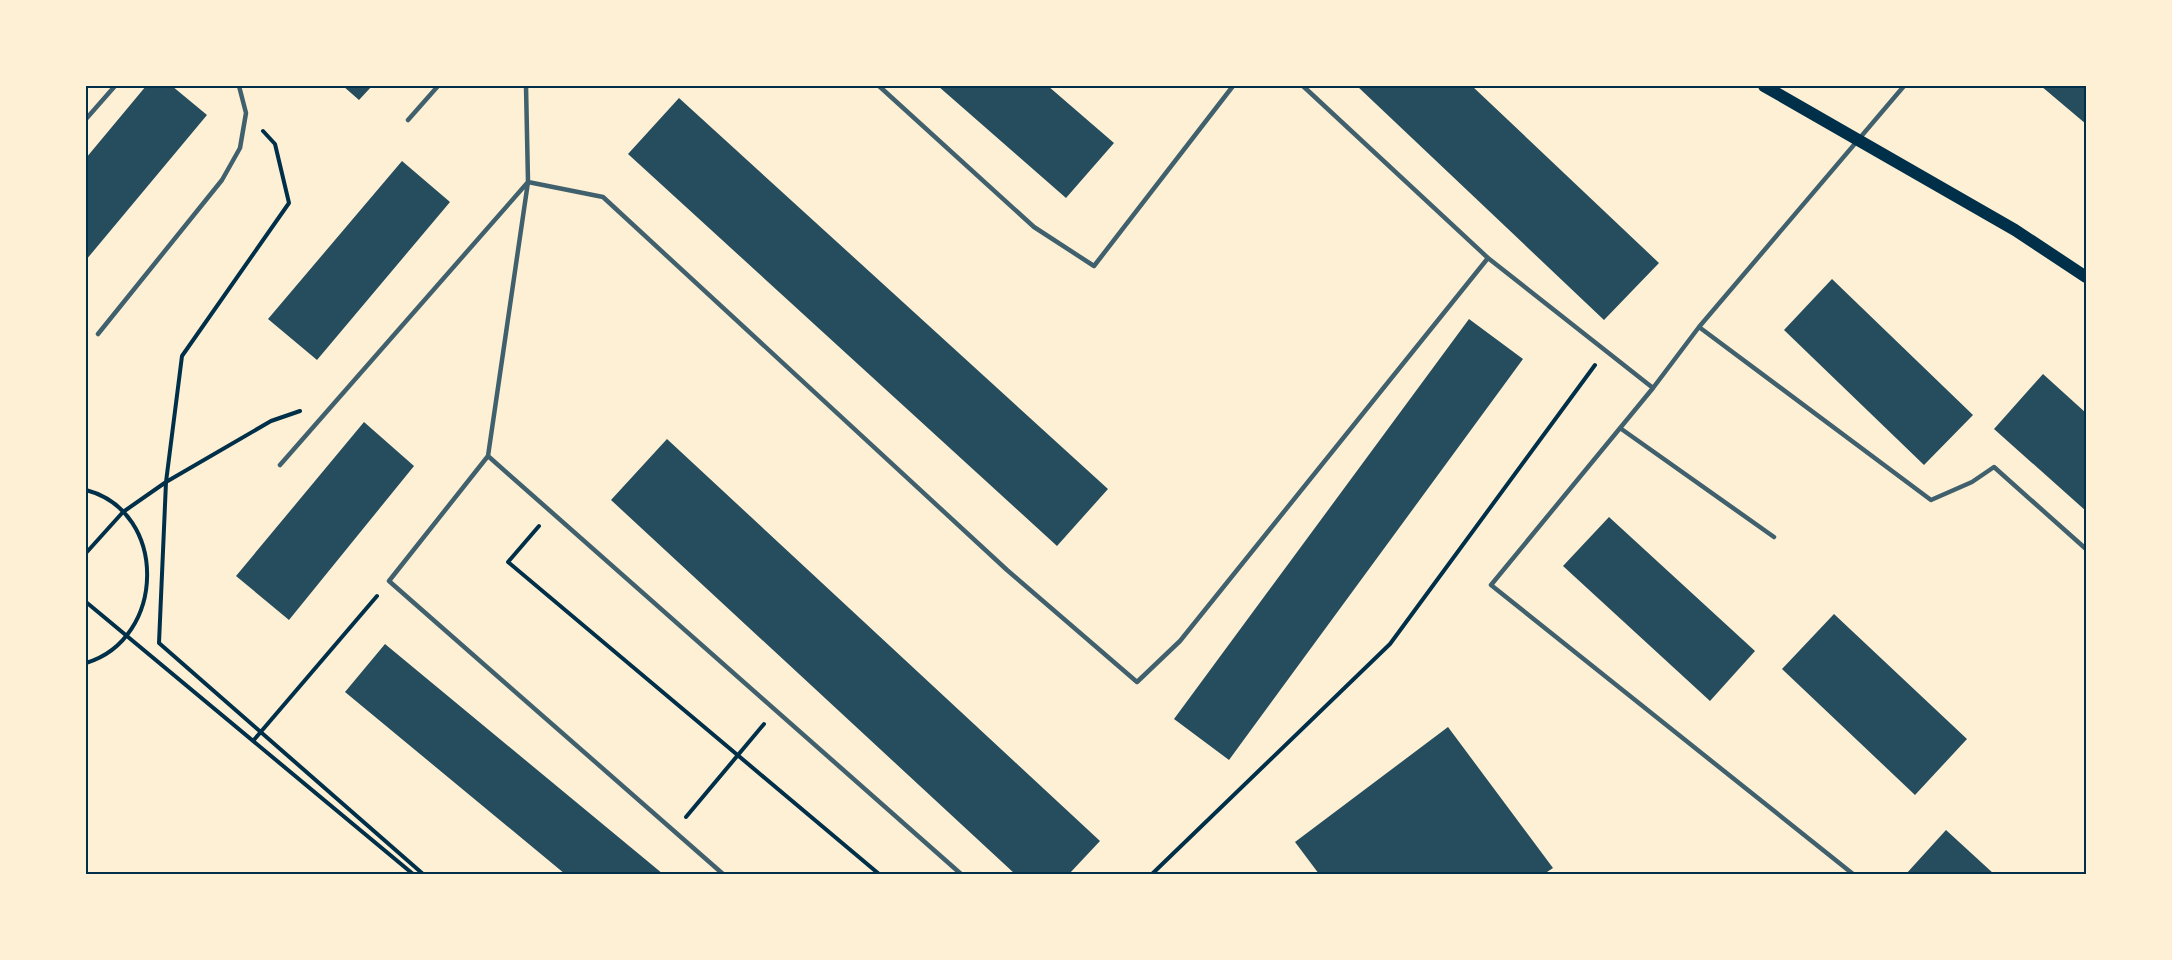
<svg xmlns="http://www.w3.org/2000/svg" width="2172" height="960" viewBox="0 0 2172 960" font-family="Overpass,sans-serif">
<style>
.building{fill:#264d5e}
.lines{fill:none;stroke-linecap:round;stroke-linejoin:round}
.path{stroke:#003049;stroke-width:4}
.service{stroke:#3f606c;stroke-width:4.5}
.secondary{stroke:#003049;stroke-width:12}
.neatline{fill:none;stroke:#003049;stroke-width:2}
</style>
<rect width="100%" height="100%" fill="#fdf0d5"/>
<!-- building -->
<path class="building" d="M146 86H172L207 115 86 260V158Z
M343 86H372L359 100Z
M938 86H1048L1114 143 1066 198Z
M1357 86H1472L1659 263 1604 320Z
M2041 86H2086V124Z
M679 98 1108 489 1057 546 628 154Z
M402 161 450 202 317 360 268 319Z
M1832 279 1973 415 1924 465 1784 330Z
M1469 319 1523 359 1229 760 1174 719Z
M2043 374 2086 413V511L1994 429Z
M364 422 414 466 289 620 236 576Z
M667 439 1100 841 1069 874H1015L611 500Z
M1609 517 1755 651 1710 701 1563 566Z
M1834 614 1967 739 1915 795 1782 669Z
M385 644 663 874H565L345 692Z
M1448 727 1553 868 1544 874H1319L1295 842Z
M1946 830 1994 874H1906Z"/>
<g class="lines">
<!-- path -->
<path class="path" d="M263 131 275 144 289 203 182 356 166 482 159 643 423 874
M86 490C169 512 166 639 86 663
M539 526 508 562 879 874
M86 553 123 512 166 482 271 421 300 411
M86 602 413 874
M253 741 377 596
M686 817 764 724
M1152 874 1390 644 1595 365"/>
<!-- service -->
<path class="service" d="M526 86 528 182 488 456 389 581 723 874
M879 86 1034 227 1094 266 1233 86
M86 119 115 86
M408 120 438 86
M1488 258 1653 388
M1699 327 1931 500 1972 482 1994 467 2086 549
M98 334 222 180 240 148 246 113 239 86
M1620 428 1774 537
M488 456 961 874
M280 465 528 182 603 197 1007 570 1137 682 1180 641 1488 258 1303 86
M1853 874 1491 585 1653 388 1699 327 1904 86"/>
<!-- secondary -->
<path class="secondary" d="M1764 86 2015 230 2086 277"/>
</g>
<!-- border -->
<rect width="2172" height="960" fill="none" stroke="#fdf0d5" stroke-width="174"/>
<rect x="87" y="87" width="1998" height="786" class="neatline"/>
</svg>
